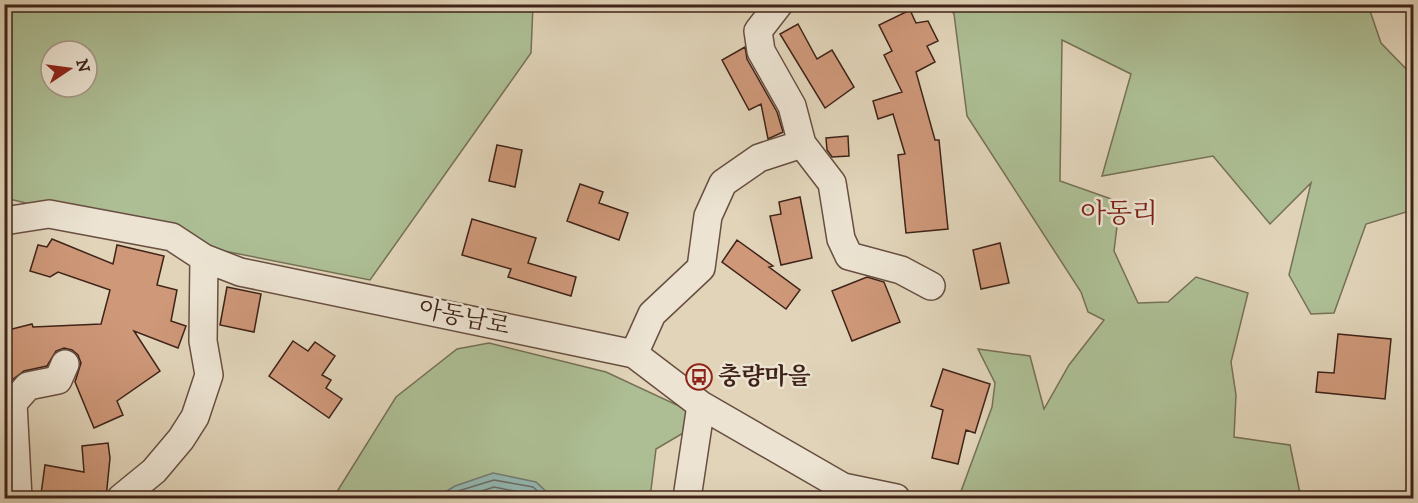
<svg xmlns="http://www.w3.org/2000/svg" width="1418" height="503" viewBox="0 0 1418 503" font-family="'IM FELL DW Pica','Noto Serif KR',serif">
<style>
.green{fill:#adbe94;stroke:#767056;stroke-width:1.5;fill-rule:evenodd}
.water{fill:#94b8b2;stroke:#727c75;stroke-width:1.5}
.lines{fill:none;stroke-linecap:round;stroke-linejoin:round}
.shore{stroke:#6a6e66;stroke-width:1.5}
.building{fill:#ce9879;stroke:#3f2319;stroke-width:1.5}
.minor-casing{stroke:#684f41;stroke-width:30}
.minor{stroke:#ece3d2;stroke-width:27}
.labels{text-anchor:middle;dominant-baseline:central;stroke-width:5;stroke-linejoin:round;paint-order:stroke}
.street-label{font-size:24px;fill:#3f2319;stroke:#ece3d2}
.poi-label{font-size:24px;font-weight:bold;fill:#3f2319;stroke:#ece3d2;text-anchor:start}
.quarter-label{font-size:27px;fill:#7a1f14;stroke:#ece3d2}
</style>
<rect width="100%" height="100%" fill="#e1d4b9"/>
<filter id="stains"><feTurbulence type="fractalNoise" baseFrequency=".00333" numOctaves="4"/><feColorMatrix values="0 0 0 0 .2 0 0 0 0 .09 0 0 0 0 .02 0 0 0 .5 -.17"/></filter>
<radialGradient id="worn" r=".72"><stop offset=".6" stop-color="#630" stop-opacity="0"/><stop offset="1" stop-color="#630" stop-opacity=".3"/></radialGradient>
<!-- green -->
<path class="green" d="M5 5H533L531 53 370 280 219 250 5 198ZM51 51H87V87H51Z
M948 5H1368L1381 43 1413 76V210L1366 224 1334 313 1311 314 1289 275 1311 183 1270 224 1213 156 1102 176 1131 74 1062 40 1060 181 1120 202 1114 251 1138 303 1168 302 1196 277 1248 293 1231 362 1236 395 1234 437 1290 445 1301 498H984L960 494 992 407 995 383 978 349 1030 356 1044 409 1069 365 1104 320 1088 312 1081 292 967 116 954 14Z
M489 343 606 372 707 419 656 449 650 498H333L396 397 457 349Z"/>
<!-- water -->
<path class="water" d="M493 473 536 482 553 498H435L455 486Z"/>
<g class="lines">
<!-- shore -->
<path class="shore" d="M446 498 458 491 494 480 533 487 545 498
M460 498 494 487 529 494 534 498"/>
</g>
<!-- building -->
<path class="building" d="M910 10 916 23 928 21 938 41 927 46 935 62 916 72 935 140H939L948 229 906 233 898 155 905 154 893 114 878 119 873 101 902 92 884 55 892 51 879 25Z
M798 24 817 59 832 50 854 87 825 108 780 34Z
M745 47 747 59 777 112 783 132 768 139 761 104 749 110 722 60Z
M848 136 849 156 832 157 827 150 826 138Z
M497 145 522 150 515 187 489 181Z
M580 184 603 192 599 203 628 213 619 240 567 221Z
M800 197 812 258 781 265 770 216 781 214 779 202Z
M472 219 536 238 528 263 576 277 571 296 508 277 511 269 462 255Z
M52 239 113 264 117 245 164 256 157 285 177 290 171 321 186 326 178 348 134 331 160 371 117 401 123 415 94 428 75 382 81 363 78 355 72 350 64 348 56 351 47 366 24 371 4 386V331L32 324 33 327 101 324 110 290 58 272 50 277 30 271 38 245 47 247Z
M737 240 773 266 769 267 800 290 786 309 722 262Z
M1000 243 1009 283 981 289 973 250Z
M867 277 884 282 900 322 852 341 832 291Z
M227 287 261 294 254 332 220 325Z
M1338 334 1391 339 1385 399 1316 392 1318 372 1334 373Z
M293 341 308 351 315 342 335 356 322 375 331 380 326 388 342 399 329 418 269 376Z
M943 369 990 384 975 433 966 430 958 464 932 458 943 410 931 406Z
M108 443 110 458 106 498H66L41 494 45 465 84 472 82 446Z"/>
<g class="lines">
<!-- minor casing -->
<g class="minor-casing">
<path id="minor" d="M779 4 758 31 761 51 792 106 802 144
M4 221 49 214 172 237 204 258 240 272 634 354 701 405 843 487 896 498
M634 354 652 314 701 268 708 216 723 183 759 158 802 144 832 183 841 239 849 256 901 270 931 286
M18 498 13 403 28 386 58 380 65 364
M121 498 154 471 181 439 195 417 209 375 203 341 204 258
M687 498 701 405"/>
</g>
<!-- minor -->
<use href="#minor" class="minor"/>
</g>
<!-- icons -->
<defs>
<g id="bus-ring" transform="scale(1.35)"><circle r="9.5" fill="#ece3d2" stroke="#8f2418" stroke-width="1.5"/><path d="M-5-6H5V4H4V6H2V4H-2V6H-4V4H-5ZM-3.5-4V0h7V-4ZM-3.5 1.2v1.5H-2V1.2ZM2 1.2v1.5H3.5V1.2Z" fill="#8f2418"/></g>
</defs>
<g fill-rule="evenodd">
<use href="#bus-ring" x="699" y="377"/>
</g>
<g class="labels">
<!-- street labels -->
<g class="street-label">
<text transform="translate(464 318) rotate(12)">아동남로</text>
</g>
<!-- poi labels -->
<g class="poi-label">
<text x="718" y="377">충량마을</text>
</g>
<!-- quarter labels -->
<g class="quarter-label">
<text x="1119" y="214">아동리</text>
</g>
</g>
<!-- margin -->
<rect width="1418" height="503" fill="none" stroke="#e1d4b9" stroke-width="24"/>
<rect x="6" y="6" width="1406" height="491" fill="none" stroke="#3f2319" stroke-width="3"/>
<rect x="12" y="12" width="1394" height="479" fill="none" stroke="#3f2319" stroke-width="1.5"/>
<!-- north arrow -->
<g transform="translate(69 69) rotate(77)"><circle r="28" fill="#ece3d2" stroke="#a79688" stroke-width="1.5"/>
<path d="M0-4.5L10 22L0 15L-10 22Z" fill="#8f2418"/>
<text y="-9" font-size="16" font-weight="bold" text-anchor="middle" fill="#3f2319">N</text>
</g>
<rect width="100%" height="100%" filter="url(#stains)"/>
<rect width="100%" height="100%" fill="url(#worn)"/>
</svg>
